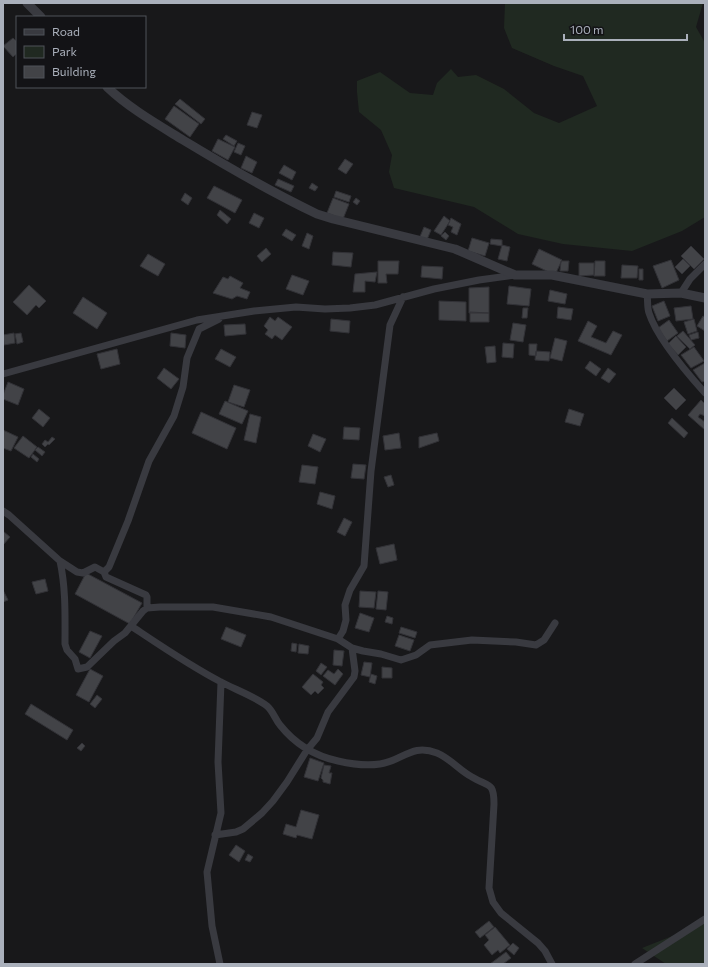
<svg xmlns="http://www.w3.org/2000/svg" width="708" height="967" viewBox="0 0 708 967" font-family="Commissioner,sans-serif">
<style>
.green{fill:#202921}
.building{fill:#424347;stroke:#323237}
.lines{fill:none;stroke-linecap:round;stroke-linejoin:round}
.minor{stroke:#393a40;stroke-width:7}
.tertiary{stroke:#393a40;stroke-width:9}
</style>
<rect width="100%" height="100%" fill="#18181a"/>
<!-- green -->
<path class="green" d="M505 3H703L696 27 705 43V217L682 231 632 251 563 244 518 234 474 207 394 188 389 172 392 155 381 130 359 112 357 92V81L380 72 410 93 433 95 437 83 451 69 458 77 476 75 504 89 534 113 559 123 597 106 583 76 554 66 512 48 504 28Z
M705 923V964H666L642 948Z"/>
<!-- building -->
<path class="building" d="M13 38 17 42V53L13 57 3 46Z
M180 99 205 119 201 124 175 104Z
M174 106 199 124 190 137 165 119Z
M252 112 262 115 257 128 247 125Z
M226 135 237 141 234 146 223 139Z
M218 139 235 147 228 160 212 151Z
M238 143 245 146 241 155 234 152Z
M246 156 257 162 252 173 241 168Z
M345 159 353 164 346 174 338 169Z
M284 165 296 172 292 180 279 173Z
M278 179 294 186 291 192 275 185Z
M312 183 318 187 315 191 309 188Z
M214 186 242 200 235 213 207 198Z
M336 191 351 196 349 202 334 197Z
M185 193 192 198 188 205 181 200Z
M333 198 349 204 343 219 327 213Z
M356 198 360 201 357 205 353 202Z
M220 210 231 219 227 224 217 215Z
M254 213 264 218 259 228 249 223Z
M444 216 450 221 441 235 434 231Z
M451 218 461 224 457 235 451 232 453 227 448 225Z
M424 227 431 230 426 242 419 239Z
M286 229 296 235 292 241 282 235Z
M445 232 449 236 446 240 441 236Z
M307 233 313 236 309 249 302 246Z
M472 238 489 243 485 256 468 251Z
M491 239 502 240V246L490 244Z
M502 245 510 247 507 261 498 259Z
M691 246 704 259 694 269 681 256Z
M266 248 271 254 262 262 257 256Z
M539 249 562 260 555 275 532 264Z
M333 252 353 253 351 267 332 265Z
M148 254 165 264 158 276 140 266Z
M683 259 690 266 682 274 675 267Z
M671 260 679 280 662 288 653 266Z
M378 261H399L398 274H386L387 283H378Z
M561 261H569L568 271H560Z
M595 261H605V276H594Z
M579 263H594V275L579 276Z
M622 265 638 266 637 278H621Z
M422 266 443 267 442 279 421 277Z
M639 269H643V280H639Z
M377 272 375 282 365 281V292H353L355 274Z
M292 275 309 281 303 295 286 289Z
M230 276 243 283 240 288 250 292 247 299 237 296 232 299 213 293 223 277 228 279Z
M29 285 46 301 39 308 36 305 27 315 13 302Z
M509 286 531 289 529 306 507 304Z
M489 287V313H469V288Z
M550 290 567 294 565 304 548 301Z
M83 297 107 313 97 329 73 313Z
M439 301 466 302V321L439 320Z
M664 301 670 316 658 321 652 306Z
M691 306 693 319 676 321 674 308Z
M558 307 573 309 571 320 557 318Z
M523 308H528L527 318H522Z
M470 312 489 313V322H470Z
M703 316 705 317V331L697 326Z
M270 317 275 321 278 317 292 327 282 340 275 335 272 339 265 334 268 330 264 326Z
M331 319 350 321 349 333 330 331Z
M694 319 697 331 688 334 684 322Z
M669 320 678 333 667 341 658 328Z
M588 321 597 326 591 337 606 343 613 331 622 335 611 355 578 341Z
M513 323 526 325 523 342 510 340Z
M245 324 246 334 225 336 224 325Z
M683 331 695 345 690 349 677 336Z
M698 332 699 338 691 340 689 335Z
M14 333 15 343 4 345 3 335Z
M21 333 23 342 17 344 15 334Z
M171 333 186 335 185 348 170 346Z
M676 336 686 347 678 355 668 344Z
M555 338 567 341 562 361 550 358Z
M503 343 514 344 513 358 502 357Z
M529 344H537L536 356 529 355Z
M495 346 496 362 487 363 485 347Z
M694 347 704 361 691 368 681 355Z
M117 349 120 364 101 369 97 354Z
M221 349 236 357 230 367 215 359Z
M536 351 550 352 549 361 535 360Z
M590 361 601 369 596 376 585 368Z
M705 363V381L702 382 693 370Z
M164 368 179 379 171 389 157 378Z
M608 368 616 374 609 383 601 378Z
M8 382 24 389 18 405 3 399V395Z
M234 385 250 390 244 407 228 402Z
M674 388 686 400 676 410 664 398Z
M701 400 705 404V416L700 414 698 417 705 422V430L688 415Z
M225 401 248 411 242 424 219 414Z
M39 409 50 418 43 427 32 418Z
M569 409 584 414 580 426 565 422Z
M201 412 236 428 227 449 192 433Z
M250 414 261 417 256 443 244 440Z
M672 418 688 433 684 438 668 423Z
M344 427 360 428 359 440 343 439Z
M3 430 18 437 11 451 3 448Z
M399 433 401 448 385 450 383 436Z
M437 433 439 441 419 448V437Z
M313 434 326 439 320 452 308 446Z
M23 436 37 447 29 458 14 448Z
M52 437 55 439 49 445 48 444 45 447 42 444 45 440 48 442Z
M38 447 45 452 42 456 35 450Z
M33 454 39 459 37 462 31 457Z
M353 464 366 465 364 479 351 478Z
M302 465 318 467 315 484 299 482Z
M391 475 394 485 388 487 384 477Z
M320 492 335 496 332 509 317 504Z
M344 518 352 522 345 536 337 532Z
M3 531 10 537 3 545Z
M394 544 397 560 380 564 376 548Z
M86 573 142 603 130 624 75 594Z
M45 579 48 591 36 594 32 582Z
M3 590 8 600 3 602Z
M360 591 376 592 374 608 359 607Z
M378 591 388 592 386 610 376 609Z
M360 613 374 618 369 632 355 628Z
M387 616 393 618 392 624 385 622Z
M226 627 246 635 241 647 221 639Z
M401 627 417 632 415 638 399 633Z
M90 631 102 636 90 658 79 652Z
M399 635 414 640 410 651 395 646Z
M292 643 297 644 296 652 291 651Z
M299 644 309 646 308 654 298 653Z
M334 650 344 651 342 666 333 665Z
M364 662 372 663 370 677 361 675Z
M321 663 327 667 321 675 316 671Z
M382 667 392 668V678H382Z
M90 669 103 676 89 702 76 695Z
M338 669 343 674 335 685 323 676 328 670 334 674Z
M313 674 323 682 321 685 324 688 318 694 315 691 311 695 302 687Z
M371 674 377 676 375 684 369 682Z
M97 695 102 699 95 708 90 704Z
M31 704 73 730 67 740 25 714Z
M82 743 85 746 81 751 77 748Z
M310 758 324 763 318 781 304 777Z
M324 765 331 766 329 773H332L330 784 323 782V780L321 778Z
M301 810 319 815 312 839 297 835 296 838 283 834 286 824 296 827Z
M236 845 245 851 239 862 229 855Z
M248 854 253 857 250 862 245 860Z
M489 921 494 927 480 938 475 932Z
M495 927 510 945 500 953 498 950 492 955 484 945 489 940 485 935Z
M513 943 519 948 514 955 507 949Z
M506 952 511 958 503 964H490Z"/>
<g class="lines">
<!-- minor -->
<path class="minor" d="M681 293 690 279 705 264
M647 294C648 300 647 307 649 313 657 338 687 373 705 393
M3 374 197 320 254 311 296 307 325 309 350 308 375 305 434 289 479 280 515 275
M3 511 9 515 60 561 77 572 83 573 95 567 104 572 106 577 146 595 147 597V608
M60 561C66 589 65 616 65 644L67 650 75 659 78 669 87 667 114 641 125 633 143 611 147 608 160 607H213L271 617 338 639 352 648 363 651 381 654 401 660 416 655 430 645 472 640 516 642 536 645 544 640 555 623
M104 572 109 567 128 521 149 461 174 416 183 387 187 358 199 329 219 319
M131 626C161 646 190 666 221 682 234 689 256 697 267 706 273 711 275 719 280 725 295 744 315 756 338 761 351 764 367 766 380 764 403 761 411 743 437 753 451 759 459 770 472 777 488 787 494 781 494 804L489 888 493 902 501 913 538 943 545 951 552 964
M338 639 343 631 346 620 345 605 350 590 364 566 371 471 390 325 403 297
M215 835 236 832 243 829 262 813 273 801 287 782 307 750 317 738 328 712 354 677 355 671 352 648
M220 964 212 926 207 872 221 813 218 762 221 682
M635 964 705 919"/>
<!-- tertiary -->
<path class="tertiary" d="M27 3 41 17
M107 87C129 108 157 124 183 140 226 166 271 192 317 214L333 219 455 249 515 275H552L647 294 681 293 705 298"/>
</g>
<!-- border -->
<rect width="708" height="967" fill="none" stroke="#aab0bb" stroke-width="8"/>
<!-- legend -->
<rect x="16" y="16" width="130" height="72" fill="#131316" stroke="#4f5258"/>
<rect x="24" y="29" width="20" height="6" fill="#393a40" stroke="#4f5258"/>
<text x="52" y="36" font-size="12" fill="#aab0bb">Road</text>
<rect x="24" y="46" width="20" height="12" fill="#202921" stroke="#4f5258"/>
<text x="52" y="56" font-size="12" fill="#aab0bb">Park</text>
<rect x="24" y="66" width="20" height="12" fill="#424347" stroke="#4f5258"/>
<text x="52" y="76" font-size="12" fill="#aab0bb">Building</text>
<!-- scale -->
<path d="M564 34v6h123v-6" fill="none" stroke="#aab0bb" stroke-width="2"/>
<text x="570" y="34" font-size="12" fill="#aab0bb" stroke="#131316" stroke-width="3" paint-order="stroke">100 m</text>
</svg>
